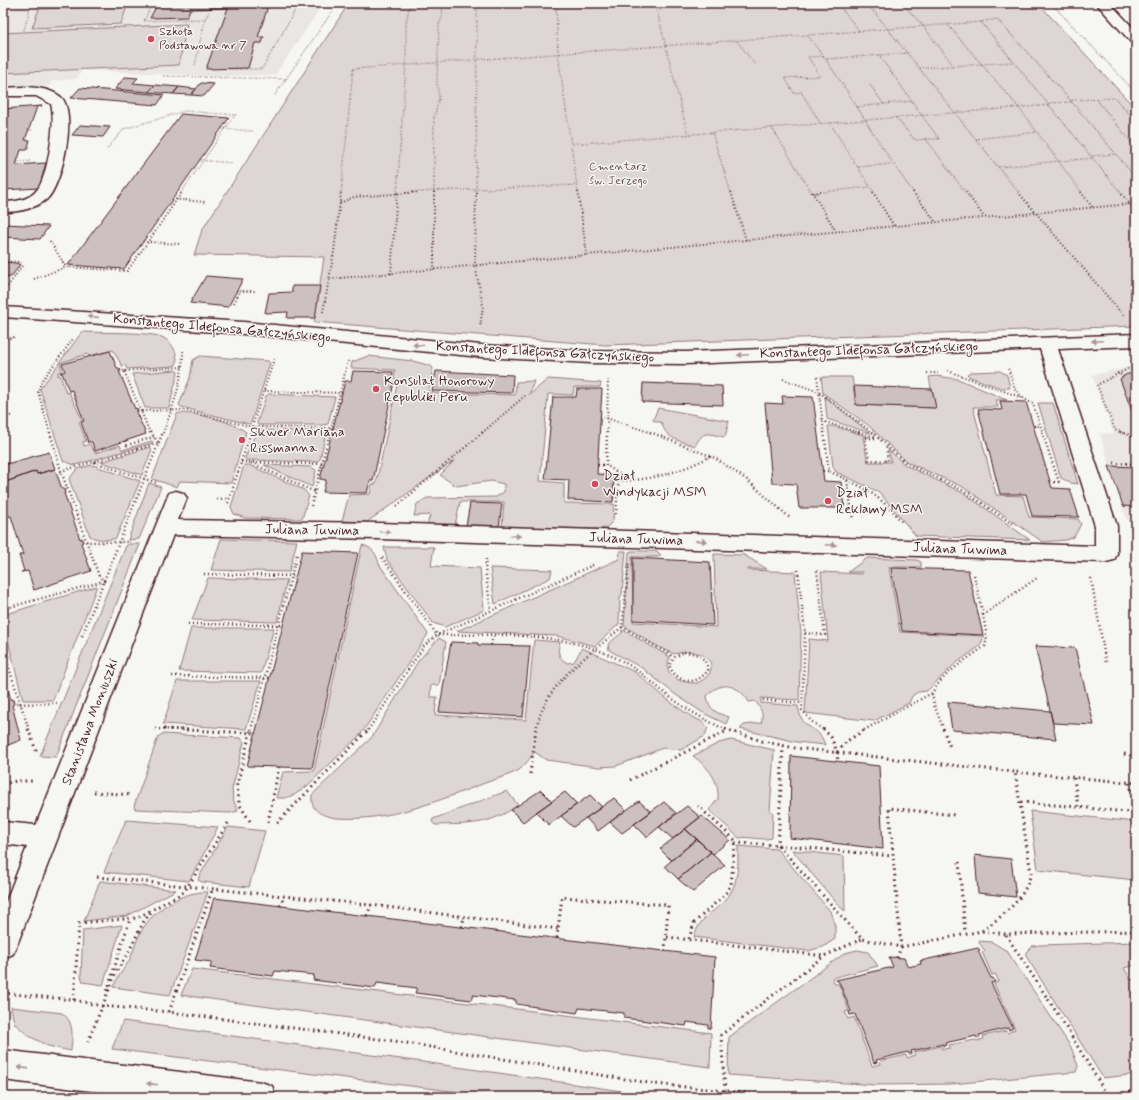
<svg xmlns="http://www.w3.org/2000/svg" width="1139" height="1100" viewBox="0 0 1139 1100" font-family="Mynerve,sans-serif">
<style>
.built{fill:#e9e6e3}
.green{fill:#ddd6d5;stroke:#947a80}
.building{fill:#ccc1c0;stroke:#4a1f2b}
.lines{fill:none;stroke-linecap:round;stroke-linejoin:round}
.minor-casing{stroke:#4a1f2b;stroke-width:3}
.major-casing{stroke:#4a1f2b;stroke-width:3}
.path-far3{stroke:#4a1f2b;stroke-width:1.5;stroke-dasharray:0.5 2;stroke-linecap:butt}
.path-far2{stroke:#4a1f2b;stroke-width:2;stroke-dasharray:1 2.5;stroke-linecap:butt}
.path-far1{stroke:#4a1f2b;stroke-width:2.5;stroke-dasharray:1 3;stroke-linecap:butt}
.path{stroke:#4a1f2b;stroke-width:3;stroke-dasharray:1.5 4;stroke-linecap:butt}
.minor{fill:#f6f6f2;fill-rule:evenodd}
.major{fill:#f6f6f2;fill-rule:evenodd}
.oneway{fill:#a99598}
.poi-dot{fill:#d1495b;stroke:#f6f6f2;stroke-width:1.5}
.labels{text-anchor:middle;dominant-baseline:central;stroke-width:3;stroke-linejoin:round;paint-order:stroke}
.far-poi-label{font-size:12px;fill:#4a1f2b;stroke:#f6f6f2;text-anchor:start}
.far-park-label{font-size:12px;fill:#6f4d56;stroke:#f6f6f2}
.street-label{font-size:14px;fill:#4a1f2b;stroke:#f6f6f2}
.poi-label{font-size:14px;fill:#4a1f2b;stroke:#f6f6f2;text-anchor:start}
</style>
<rect width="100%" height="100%" fill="#f6f6f2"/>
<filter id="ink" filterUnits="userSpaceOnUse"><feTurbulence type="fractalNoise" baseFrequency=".025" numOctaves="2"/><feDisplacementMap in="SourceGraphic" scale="8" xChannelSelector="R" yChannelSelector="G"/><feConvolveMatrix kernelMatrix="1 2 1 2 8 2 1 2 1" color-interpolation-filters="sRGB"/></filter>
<g filter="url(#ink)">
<!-- built -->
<path class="built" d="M28 3H324L275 75 212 76 82 70 77 79 51 81 50 86 3 88V7Z
M1136 366V530L1126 518 1100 433 1114 434 1092 375Z"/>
<!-- green -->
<path class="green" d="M349 3H1038L1136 109V326L605 345 314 322 324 257 194 255 202 230Z
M127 6 121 24 32 28 39 9Z
M187 24 179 65 3 73V33Z
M82 332C99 333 151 331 164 338 173 344 179 354 176 365L173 366 127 369 125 365 122 366 113 350 89 356 87 354 60 363 62 371 58 372V376L60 375 66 393 69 392 82 420 79 422 86 441 83 442 84 446 90 444 95 453 120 445 122 450 152 441 153 443 75 465 63 461 40 389Z
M200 356 268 361 270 363 251 423 249 424 181 407 179 405 190 378 193 360Z
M368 356 413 361 431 366 433 368 428 393 515 395 516 382 534 381 529 395 548 379 601 383 600 387H574L573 395 548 394 540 481 564 483V503L614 504 613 521 606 528 598 529 502 527 504 502H460L455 525H427L430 515 414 516 417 504 427 498 496 497 504 492V484L491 481 456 486 440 475 455 460 367 522 342 521 349 495 370 494 372 484H376L398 380 394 379 395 370 351 368 352 362Z
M175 370 178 372 169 408H145L132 374Z
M1000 371 1007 375 1010 388H1001L970 377 967 374 971 372Z
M936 376 958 379 1007 400H996L998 407H973L996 495 1023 496 1029 517 1078 519 1081 524 1074 537 1066 540 1043 542 963 487 907 462 868 425 823 393 821 377H852L856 405 935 408 929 377Z
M269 394 335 397 328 424 322 425H258L257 423 266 396Z
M825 397 870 433 827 419Z
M1038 403H1053L1078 484 1071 483 1061 478Z
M658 408 729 421 725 437C707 434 704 429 695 446 681 441 665 439 662 423L653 420Z
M179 413C197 413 232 421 246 432L231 483 180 481 177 487 152 479 177 414Z
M828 426H834L869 437H863L868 462H891L888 449 905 465 965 494 1030 540 916 536 879 492 836 472 833 467Z
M257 430 318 431 326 433 320 459 317 462 246 460 245 458Z
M150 447 152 449 142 475 101 462Z
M92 465 140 481 116 538C108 541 97 540 90 536L69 479 77 469Z
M244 465H249L304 490 309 496 302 519 245 518 234 514 231 507Z
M264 465 311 467 316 470 312 487Z
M149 483 161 487 139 539 128 540Z
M221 539 297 541 289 572 211 570Z
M129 544H140L56 757 40 756 126 546Z
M362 545C373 548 376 553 379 564L428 634 361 734 306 787 294 795 285 798H276L283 772 314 771Z
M384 547H434L431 566 480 568 484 610 445 627 433 623 387 560Z
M620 551H626L622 594 620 598 619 624 595 646 557 636 457 631 619 559Z
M632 551H657L661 555 658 557H632L633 622 716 627 714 554 744 555 767 569H748V570L795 572 801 633 799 700 761 698V703L798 706C802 734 818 722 825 745L797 742 740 729 744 725 761 723C764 714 761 708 755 701L749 702C739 685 721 679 707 696 709 710 716 713 729 717L726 724 705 714 676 695 642 668 609 650 608 644 623 632 621 631 623 630 670 657C661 677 681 683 697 683 718 674 715 656 693 652 686 650 677 655 672 653 655 647 639 634 624 626L629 552Z
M867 558 917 560 921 562V567H889L900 632 984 636 980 646 955 664 927 691 918 692 912 696 909 703 874 721 805 713 809 639 828 641 821 572 862 574V572H848Z
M490 568 552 570 550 578 495 604Z
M208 578 287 580 277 622 192 620Z
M97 586 53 700H23L3 621V615Z
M191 628H274L261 673 179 671Z
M439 638 446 642 439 685H431L430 697H437L435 715 526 720 534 640 560 642C557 652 558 657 567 663L574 662 582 648 635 672 673 704 692 717 703 722 708 727 705 736 681 750 663 748 616 766 599 767 546 760 535 752C530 757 525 766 519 770 509 776 495 779 485 783 438 801 388 822 337 818 323 816 310 812 312 795L372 737 419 660Z
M177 681H261L246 729 163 724Z
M162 734 241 738 244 742 232 789 233 799 238 811 230 813 135 809 134 806 158 737Z
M731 740 774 750 770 811 773 812 772 838C761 841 750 836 739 838L709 810 718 799C719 779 708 767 693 756L719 743Z
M507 791 518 805C489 826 468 824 435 825L432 822 433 819Z
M1030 811 1136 822V880L1038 870Z
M126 820 218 827 189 881 104 872Z
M228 827 265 831 249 887 202 882 198 880 200 875Z
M738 846 777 849 830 911 835 926V939L823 947 808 951 694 937C700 914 718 912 729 895 739 881 738 863 738 846Z
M792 850 844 856 845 911 839 906Z
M100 881 176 890 127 916 84 921Z
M202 892H208L170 995 113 987C117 978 123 970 129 961 134 951 136 939 142 930 154 910 178 894 202 892Z
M122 925 103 985 83 982 81 976 83 930Z
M978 941 992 942 1007 951 1071 1047 1078 1066 1076 1072 952 1084 876 1085 728 1075 729 1037 845 953 857 950 868 952 878 966 832 978 835 984H839L849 1011 845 1012 848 1019 854 1017 872 1066 881 1064 880 1061 906 1055 908 1058 915 1055 914 1052 941 1046 942 1049 950 1048 949 1045 975 1040 977 1041 984 1039 983 1036 1006 1031 1008 1033 1015 1029 994 984 999 981 995 974 992 975 982 952 985 951Z
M1136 942V965L1124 968 1131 980 1134 979 1136 983V1074L1103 1078 1026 956V952L1032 946 1040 945Z
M192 969 711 1033 710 1067 181 995Z
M11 1007 62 1013C75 1022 72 1037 71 1051L48 1046 29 1036 14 1023Z
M123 1021 430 1063 663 1097H499L112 1049Z"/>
<!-- building -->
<path class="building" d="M158 3H269L258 37H264L262 43H255L248 68 206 69 228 8 190 9 187 17 150 18Z
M125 77 138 78 133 83 155 85 148 92 115 89Z
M201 83 214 84 204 96 191 95Z
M155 85 179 87 173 94 148 92Z
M179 87 196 89 191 95 173 94Z
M80 88 164 95 157 105 71 98Z
M3 105H5L3 109 42 106 37 107 25 140H30L27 150H21L16 165 46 163 39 188 3 190Z
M181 114 229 118 124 269 68 265Z
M80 125 110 127 103 137 72 135Z
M3 224 49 226 40 239 3 237Z
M3 262 16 263 20 265 11 277H8L3 283Z
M206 276 243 279 228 307 190 303Z
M292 286H320L315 318H287L288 312 265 313 269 293 292 292Z
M110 351 117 368H119L121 371H119L135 409 137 408 138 412H136L146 434 95 451 92 442H87H88L81 422 84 421 72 390 69 391 62 373H60L65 371 62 364Z
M353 371 393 372 391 382H394L373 481H370L367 493 323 492 326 480 320 479 324 464 345 381H351Z
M436 371 513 375 512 393 432 391Z
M1127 374H1136V422L1120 379Z
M643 383 722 386 723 405 642 402Z
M854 386 932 389 936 408 856 405Z
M577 389H602L597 474 614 475 613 502 568 500 569 480 545 479 553 397H576Z
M782 396 813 397 824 481 841 482 844 508H799L796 484 772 483 765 403 783 404Z
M1000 401 1026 402 1052 488 1070 489 1079 517 1032 516 1026 494H1000L978 409 1002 410Z
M49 452 55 469 37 474 36 471 3 483V465Z
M1109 466 1136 467V507L1123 506Z
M55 469 62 489H64L65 493H64L80 539 82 538 83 542 81 543 91 571 34 590 28 571 21 572 24 571 19 555H23L11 516 7 517 3 503 6 500 3 483 36 471 37 474Z
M470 503 502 504 499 527 466 526Z
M302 551 358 553 312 768 247 766Z
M633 558 710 562 713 625 633 620Z
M891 568 968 570 983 635 902 631Z
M451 642 478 643V645L530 646 523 717 439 712Z
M1035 646 1075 648 1094 725 1053 723Z
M3 671 11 700 13 699 14 704 12 705 21 740 3 747Z
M948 702 1050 711 1056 739 952 730Z
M791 756 879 766 883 849 790 838Z
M541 790 552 801 523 822 511 810Z
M565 792 577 804 549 825 536 812Z
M590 795 602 807 573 827 561 816Z
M614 798 626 810 598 831 586 818Z
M639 801 651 812 622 833 610 822Z
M664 802 676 813 647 837 634 824Z
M687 806 700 817 673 839 659 827Z
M702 816 730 840 713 854 685 829Z
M685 829 697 839 671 860 660 849Z
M697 839 711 852 678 879 665 866Z
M711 852 725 865 693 892 678 879Z
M975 855 1011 859 1016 897 978 893Z
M214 898 715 957 711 1028H708V1025L687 1022 686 1026 624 1018V1013L579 1008 577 1013 516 1004V1000L473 995 471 1000 415 993 417 988 377 983 375 988 313 980 314 975 275 971 273 976 210 968 212 962 195 960Z
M978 948 980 950 978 951 991 978H993L995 982 991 983 1013 1028 1009 1030 1008 1028 979 1035 980 1037 977 1038 976 1036 945 1043 946 1045 943 1046V1044L911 1051 912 1054H909L908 1052 876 1060 877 1062 874 1063 855 1014 850 1015 849 1012 851 1011 839 982 836 980 893 967 889 957 904 958 908 967 921 964 920 961Z"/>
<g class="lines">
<!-- minor casing -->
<g class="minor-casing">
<path id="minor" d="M23 87C35 87 51 89 61 97 78 113 62 185 47 199 35 209 18 212 3 212V202C15 202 29 200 37 190 48 177 56 120 51 104L36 96H3V88Z
M3 307 244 322 481 345 591 351 686 352 1136 334V346L1058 349 1117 526V554L1114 560 1106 562 379 539 173 535 17 945 13 954 3 958V909L27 847 3 844V822L36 825 169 493 176 491 183 493 187 498 178 520 379 523 1095 546V526L1040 349 686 364 591 363 481 357 244 334 3 317Z"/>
</g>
<!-- major casing -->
<g class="major-casing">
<path id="major" d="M1096 3H1110L1136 31V43L1131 42Z
M3 1050 261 1082 272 1086 276 1097H139L3 1080Z"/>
</g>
<!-- path-far3 -->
<path class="path-far3" d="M152 3 144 21 205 19 195 65
M285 3 299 4
M556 3 558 54 578 193
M655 3 688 135
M837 3 860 32
M867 3 1019 193
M902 3 924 27 954 66
M1051 3 1136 93
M268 4 277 3
M273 4 277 6 288 4
M3 5 13 3
M205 19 209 12
M981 22 997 19 1072 102 1136 178
M948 25 1019 108 1082 193
M24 30 31 5 73 3
M808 36C848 86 876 143 914 193
M737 41 755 65
M879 55 939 139H926
M826 59 907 53
M920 68 1014 62
M229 69H262L297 7 335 8
M163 76 287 79
M870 85 884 104
M275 95 338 3
M1096 99 1115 98 1136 121
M1070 100 1096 99 1136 148
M1049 103 1072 102
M857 107 912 101
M896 118 915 140 926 139 966 193
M830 123 874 193
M821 124 801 92 794 93 785 78 820 76 808 57 824 56
M772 128 812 193
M29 130H34
M712 133 731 193
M976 139 1037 132
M571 144 1050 105
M107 149 124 129 185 111 235 115 225 129 253 131
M1092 156 1117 154
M199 160 232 163
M17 162 30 161
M858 167 892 164
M998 167 1093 158
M181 193 225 129 222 128
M341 193 353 69 981 22 1121 193
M397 193 406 65V23L410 3
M406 193 434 191V118L439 98 437 83 439 25 443 15 441 3
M434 193V191L576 185
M476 193 477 3
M813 193 870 187"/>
<!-- path-far2 -->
<path class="path-far2" d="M434 192V271
M476 192 475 265 483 306 480 327
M578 192 587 255
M731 192 746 240
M812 192 836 231
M873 192 894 226
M913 192 936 222
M966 192 984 217
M1018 192 1124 316
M1081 192 1092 207
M813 193 821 192
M172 199 205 202
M340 203 354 197 419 192
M1136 203 1130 204 1136 211
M50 241 66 267 127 271 148 242 181 244
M143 241 148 242 182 192
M3 261 20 262 22 266 6 289
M391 274 397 192
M34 279 66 267
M330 279 1130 204 1120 192
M236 291H256
M234 303 240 291
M323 312 334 252 341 192
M3 340 14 337
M120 369 124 371
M948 371 1023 398 1015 389 1008 368
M927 373H938
M1117 373 1124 376
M783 379 819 392 817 375
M264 391 342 393
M1023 398 1033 404 1043 433
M137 410 141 411 124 371 183 367
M3 415 12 416
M600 416 652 433
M822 421 861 433
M1034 426H1040
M50 433 38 392 41 382 73 339
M150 433 141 411 184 410 252 427 333 428
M163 433C173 407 183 379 183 351
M250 433 274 359
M330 433 348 361
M482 433 527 394
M607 433 608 380
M824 433 819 392 873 433
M1123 433 1115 430 1097 385 1135 365"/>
<!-- path-far1 -->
<path class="path-far1" d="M50 432 61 471 93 462
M150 432 159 443 93 462 157 483
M607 432 606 465 619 474 616 514
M650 432 715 458 747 480 790 518
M824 432 829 471 847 480 853 520
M858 432 876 437
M872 432 906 463 964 491 1014 525
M1042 432 1059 482 1062 483
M1120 432 1133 436 1136 444
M879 438H865L869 460 888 461 886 445
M125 441 127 445 154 437
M241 462 324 464
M251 463 315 492
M1114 463 1136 464
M598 465H606
M823 471H829
M847 480C871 490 886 503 902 522
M618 481C652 480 681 472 711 456
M1050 482H1059
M613 498 617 499
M217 499H229
M228 503 251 432
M844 505H851
M311 506 330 432
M397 506 483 432
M82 540 87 542H130
M486 559 485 569 491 610
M593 565 437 635C502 635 571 630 629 665 643 674 655 685 667 695 686 709 706 721 727 730
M798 570 805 633 802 710 811 721 824 730
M204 574 296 576
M974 575 983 615
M1091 578 1106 663
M3 609 104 581 99 576 61 471
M188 624 283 625
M622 627 674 657
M805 633 825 635 817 570
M82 636 163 432
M491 645 493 636
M3 649 29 730
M684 652C697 653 706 657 708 670 697 687 676 683 669 665L675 657Z
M172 676 270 678
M932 694 934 705 944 730
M763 700 802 703
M13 701 19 704 57 703
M155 729 189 730
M251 730 297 554
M368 730 424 646 437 635 381 556
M536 730C545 682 587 657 622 627L629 564
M864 730 932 693C944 672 966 660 985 646L987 637 983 615 1037 578"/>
<!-- path -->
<path class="path" d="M28 729 37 753
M164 729 255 733
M725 729 762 741 795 748 1015 772
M823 729 831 737 837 752 847 741 866 729
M943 729 950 747
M783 746 778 845 892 856
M837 752 838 762
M1124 754 1136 757
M530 774 536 729
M1074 778 1078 807 1136 813
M630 780 727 731
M1129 783 1136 812
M3 784 16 781H34
M94 792 131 795
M1021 802 1078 807
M250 821 239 804 237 785 251 729
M268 822 279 767
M277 823 369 729
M735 843 778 845 862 939 901 947 982 931 1006 934 1136 931
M959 862 965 933
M97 877 371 905 559 929
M280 906 284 896
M367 916 371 905
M79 923 81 918
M462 927 464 917
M982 931C1004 914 1024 901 1031 873L1015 772 1136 783
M1006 935 1061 1019 1107 1095
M667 937 824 956
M557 938 562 897 668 905 665 951
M689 939 694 923 726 893 731 885 735 840 698 806
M897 958 901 947 889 808 955 815
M107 991 130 919
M3 993 74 1000 102 1006 169 1012 394 1041 655 1084 788 1097
M74 1000 79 923 137 918 184 892 230 820
M169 1012 213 888
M88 1042 116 972 126 957 144 921 152 911
M725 1091 721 1035 824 956 862 939
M1080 1097 1136 1092"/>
<!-- minor -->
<use href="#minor" class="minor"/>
<!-- major -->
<use href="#major" class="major"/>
</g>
<!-- one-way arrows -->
<defs><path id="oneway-solid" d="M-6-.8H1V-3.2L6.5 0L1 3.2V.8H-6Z"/></defs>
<g class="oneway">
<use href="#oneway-solid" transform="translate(93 317) rotate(-176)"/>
<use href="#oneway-solid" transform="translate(1097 341) rotate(178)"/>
<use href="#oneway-solid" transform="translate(418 345) rotate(-175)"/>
<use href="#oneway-solid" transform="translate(743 355) rotate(178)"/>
<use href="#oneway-solid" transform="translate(385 532) rotate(2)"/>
<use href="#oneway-solid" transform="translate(515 536) rotate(2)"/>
<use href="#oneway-solid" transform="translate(701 541) rotate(2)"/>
<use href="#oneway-solid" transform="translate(831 545) rotate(1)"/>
<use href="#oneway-solid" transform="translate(23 1068) rotate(-172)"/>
<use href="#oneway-solid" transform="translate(152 1084) rotate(-173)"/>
</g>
</g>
<!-- markers -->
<g class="poi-dot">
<circle cx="151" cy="39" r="4"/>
<circle cx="376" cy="389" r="4"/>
<circle cx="242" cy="440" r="4"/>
<circle cx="595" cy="484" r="4"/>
<circle cx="828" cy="501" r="4"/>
</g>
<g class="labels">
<!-- far-poi labels -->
<g class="far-poi-label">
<text x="159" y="32">Szkoła<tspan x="159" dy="14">Podstawowa nr 7</tspan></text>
</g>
<!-- far-park labels -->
<g class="far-park-label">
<text x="618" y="167">Cmentarz<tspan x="618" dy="14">św. Jerzego</tspan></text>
</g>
<!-- street labels -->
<g class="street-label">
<text transform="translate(222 328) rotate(5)">Konstantego Ildefonsa Gałczyńskiego</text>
<text transform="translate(869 350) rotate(-2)">Konstantego Ildefonsa Gałczyńskiego</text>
<text transform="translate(545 352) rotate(3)">Konstantego Ildefonsa Gałczyńskiego</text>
<text transform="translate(312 530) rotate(1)">Juliana Tuwima</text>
<text transform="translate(636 539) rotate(2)">Juliana Tuwima</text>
<text transform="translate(960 549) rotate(2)">Juliana Tuwima</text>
<text transform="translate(90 722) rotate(-69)">Stanisława Moniuszki</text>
</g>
<!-- poi labels -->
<g class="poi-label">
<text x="384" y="381">Konsulat Honorowy<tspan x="384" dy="16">Republiki Peru</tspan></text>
<text x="250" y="432">Skwer Mariana<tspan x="250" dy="16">Rissmanna</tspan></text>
<text x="603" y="476">Dział<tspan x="603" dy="16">Windykacji MSM</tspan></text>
<text x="836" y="493">Dział<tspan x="836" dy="16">Reklamy MSM</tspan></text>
</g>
</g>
<!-- margin -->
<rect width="1139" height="1100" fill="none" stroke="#f6f6f2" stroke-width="16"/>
<rect x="8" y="8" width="1123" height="1084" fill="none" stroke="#4a1f2b" stroke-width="1.5" filter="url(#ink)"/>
</svg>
